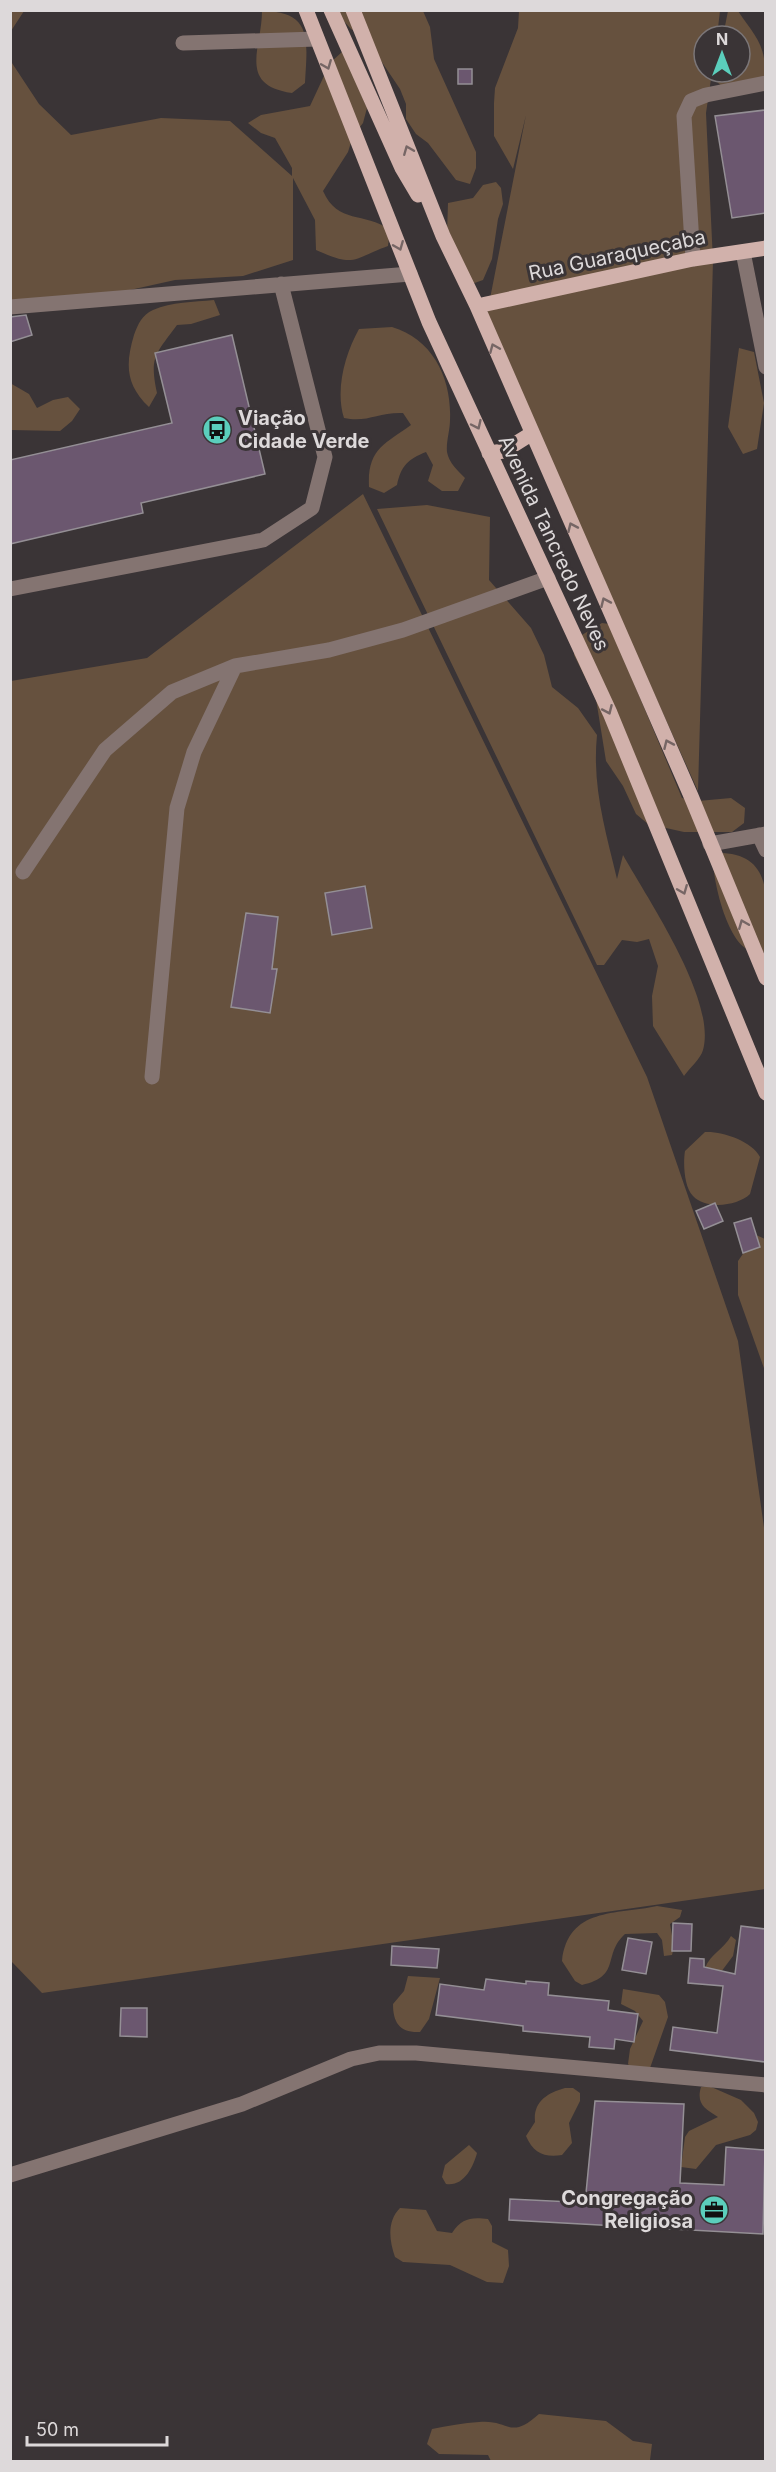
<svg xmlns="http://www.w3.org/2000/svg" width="776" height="2472" viewBox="0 0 776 2472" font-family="Inter,sans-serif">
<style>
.green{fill:#66513e}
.building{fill:#6b576f;stroke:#948f95;stroke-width:1.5}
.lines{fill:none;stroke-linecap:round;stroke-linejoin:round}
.minor{stroke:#847471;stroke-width:15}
.major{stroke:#d1b1ab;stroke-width:15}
.oneway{stroke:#766665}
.labels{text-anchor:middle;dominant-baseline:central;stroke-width:6;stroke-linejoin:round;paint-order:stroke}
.street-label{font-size:20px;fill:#ddd9da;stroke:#3a3436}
.poi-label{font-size:20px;font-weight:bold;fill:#ddd9da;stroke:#3a3436;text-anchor:start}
</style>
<rect width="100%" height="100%" fill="#3a3436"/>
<!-- green -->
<path class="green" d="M11 10 24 11 11 31 10 11Z
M262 11C314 11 307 42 305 83L292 93C237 85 262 48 262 11Z
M339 11H423L430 27 434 59 476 152V168L470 184 456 180 428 143 416 134 406 119V104L400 89 365 37 351 29 341 18Z
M519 11H720L717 36H704V72H712L706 113 713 261 698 791 536 432 487 314 526 115 513 169 494 136V103L495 88 518 28Z
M728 11H738C754 35 766 44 765 75L760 81 724 88 717 82 716 72H740V36H723Z
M343 51 367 108 363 123 353 136 348 152 323 191C338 225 364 211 390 230L388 246C352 259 356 268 316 250L315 220 293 178V260L243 276 175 280 112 294 11 300 10 60 39 104 71 135 161 118 230 121 292 176V168L275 138 261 133 248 123 261 115 310 106 330 63Z
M496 182 501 188 503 204 498 219 492 259 483 280 469 285 447 234 448 203 473 198 483 185Z
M214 300 220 315 191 324 177 325C156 354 149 356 157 393L149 407C126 385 125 365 134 335 138 324 142 315 153 310 172 302 193 302 214 300Z
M392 327C433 339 452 379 450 420 450 430 446 442 447 452 449 463 458 471 465 478L458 491H442L428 481 433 465 426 452C408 459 401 466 397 485L384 493 369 487C367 449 385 444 411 425L403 413C378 412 367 423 344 418 335 390 345 354 359 329Z
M739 348 754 352 764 403 757 449 743 454 728 427Z
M10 383 29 394 37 408 53 400 68 397 80 409 72 421 60 431 11 430Z
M363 494 647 1077 738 1341 766 1542 765 1889 42 1993 11 1961V681L147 658Z
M427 505 490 517 489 580 531 628 544 655 552 687 578 708 597 735C592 787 605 828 617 879L623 855C647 898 717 1000 703 1050 701 1058 689 1069 684 1076L653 1026 652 996 658 966 649 939 637 942 622 940 604 965H597L377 509Z
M602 623 609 624 682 798 698 801 731 798 745 808 744 823 732 832H684L648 824 636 814 623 786 606 761 596 699 574 655 575 639Z
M723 853C776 856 766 906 766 948L763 953C759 952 752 952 749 950 727 941 713 881 713 859Z
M705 1132C722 1131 752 1141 760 1157L750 1194C738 1206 706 1210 693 1196 684 1187 683 1163 685 1151Z
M756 1235 765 1239V1371L738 1295V1261Z
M657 1906 682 1910 680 1917 670 1924 674 1947 672 1955 664 1956 662 1940 657 1933 625 1934C602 1955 622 1976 582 1985L575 1981 562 1961C568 1907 616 1915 657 1906Z
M731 1936 736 1940 733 1956 721 1972 705 1968C710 1954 724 1949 731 1936Z
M408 1976 440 1978 429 2019 420 2032C400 2033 393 2023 393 2004L404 1991Z
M623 1989 659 1995 665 2002 668 2017 650 2068 633 2071 628 2064 630 2049 643 2021 635 2011 621 2004Z
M709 2086 741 2100 754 2113 758 2122 756 2130 750 2135 716 2145 696 2169 681 2167 685 2137 689 2131 718 2117C705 2109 696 2104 701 2087Z
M565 2088H573L580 2093V2101L569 2123 572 2143 562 2155C545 2158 533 2153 526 2136L535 2122C533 2102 547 2093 565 2088Z
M469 2145 477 2153C473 2168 463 2187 446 2184L442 2177 445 2165Z
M400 2208 426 2210 437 2231 452 2233C462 2218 471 2217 488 2219L492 2226V2242L508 2250 509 2266 503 2283 487 2282 450 2265 403 2262 395 2257C389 2240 387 2221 400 2208Z
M539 2414 606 2421 633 2441 652 2444 650 2460 491 2461 488 2455 439 2454 427 2444 432 2429C447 2426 464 2423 479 2422 510 2419 509 2441 539 2414Z"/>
<!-- building -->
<path class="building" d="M458 69H472V84H458Z
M765 110V213L732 218 715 116Z
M26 315 32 335 10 342V317Z
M232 335 265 474 141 503 143 513 10 544V460L172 423 155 353Z
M365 886 372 928 332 935 325 893Z
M246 913 278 917 272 969H277L270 1013 231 1007Z
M715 1203 723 1221 704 1229 696 1211Z
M751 1218 760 1247 743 1253 734 1223Z
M673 1923 692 1924 691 1951H672Z
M741 1926 765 1929V2062L670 2050 673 2027 717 2033 723 1986 688 1983 690 1958 704 1959V1967L735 1974Z
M628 1938 652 1942 646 1974 622 1970Z
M392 1946 439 1949 437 1968 391 1965Z
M486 1979 526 1984V1981L549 1983 548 1995 609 2001 608 2010 638 2014 634 2042 615 2039 614 2049 589 2047 590 2037 523 2031V2026L436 2015 440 1984 484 1990Z
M121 2008H147V2037L120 2036Z
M595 2101 684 2104 680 2183 724 2185 726 2147 765 2150 763 2234 509 2220 510 2199 572 2202V2193H586Z"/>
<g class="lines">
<!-- minor -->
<path class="minor" d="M183 43 317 39
M743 252 766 367
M693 259 684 116 691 101 706 95 766 83
M10 307 410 274
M10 589 263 540 312 508 325 457 281 284
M759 835 766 850
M710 844 766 834
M23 872 105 750 172 692 235 666 329 650 403 630 548 578
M152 1077 177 808 194 752 235 666
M10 2175 242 2104 351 2059 379 2053H416L766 2085"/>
<!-- major -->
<path class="major" d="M306 10 429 322 610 713 766 1093
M331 10 402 168 418 195
M353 10 443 236 477 306 691 796 766 978
M477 306 693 259 766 248
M489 453 504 451 531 434"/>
</g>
<!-- one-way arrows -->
<defs><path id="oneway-chevron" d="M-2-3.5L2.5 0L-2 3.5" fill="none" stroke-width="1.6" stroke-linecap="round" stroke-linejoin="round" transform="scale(1.5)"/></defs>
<g class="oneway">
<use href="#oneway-chevron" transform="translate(327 65) rotate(68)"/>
<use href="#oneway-chevron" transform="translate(408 150) rotate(-112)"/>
<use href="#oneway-chevron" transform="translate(399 246) rotate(68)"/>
<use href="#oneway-chevron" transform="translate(494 348) rotate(-113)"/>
<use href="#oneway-chevron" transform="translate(477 425) rotate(65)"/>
<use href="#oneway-chevron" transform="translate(572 527) rotate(-114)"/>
<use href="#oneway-chevron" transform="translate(605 602) rotate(-114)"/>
<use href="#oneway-chevron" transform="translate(608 710) rotate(66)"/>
<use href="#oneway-chevron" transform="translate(668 744) rotate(-114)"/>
<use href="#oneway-chevron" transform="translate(683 890) rotate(68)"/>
<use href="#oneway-chevron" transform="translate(743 924) rotate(-112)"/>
</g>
<!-- icons -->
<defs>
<g id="bus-disc" transform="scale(1.5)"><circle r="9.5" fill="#5bcebc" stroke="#3a3436"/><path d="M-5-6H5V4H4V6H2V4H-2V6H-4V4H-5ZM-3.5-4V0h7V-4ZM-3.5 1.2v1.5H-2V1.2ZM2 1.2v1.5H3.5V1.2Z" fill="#111"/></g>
<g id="office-disc" transform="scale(1.5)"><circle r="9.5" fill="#5bcebc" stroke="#3a3436"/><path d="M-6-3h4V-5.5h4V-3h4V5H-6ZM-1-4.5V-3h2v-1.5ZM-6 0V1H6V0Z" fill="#111"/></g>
</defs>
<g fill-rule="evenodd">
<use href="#bus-disc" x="217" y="430"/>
<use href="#office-disc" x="714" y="2210"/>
</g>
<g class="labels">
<!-- street labels -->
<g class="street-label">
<text transform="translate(617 255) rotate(-12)">Rua Guaraqueçaba</text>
<text transform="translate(554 543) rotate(65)">Avenida Tancredo Neves</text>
</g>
<!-- poi labels -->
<g class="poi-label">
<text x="238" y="418">Viação<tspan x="238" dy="23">Cidade Verde</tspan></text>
<text x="693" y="2198" text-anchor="end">Congregação<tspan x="693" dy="23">Religiosa</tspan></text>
</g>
</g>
<!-- border -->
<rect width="776" height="2472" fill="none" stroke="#ddd9da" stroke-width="24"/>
<!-- north arrow -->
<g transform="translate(722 54)"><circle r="28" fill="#3a3436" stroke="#7b7678" stroke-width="1.5"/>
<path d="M0-4.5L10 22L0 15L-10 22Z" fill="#5bcebc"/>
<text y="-9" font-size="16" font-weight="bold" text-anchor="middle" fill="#ddd9da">N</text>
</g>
<!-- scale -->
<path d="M27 2436v9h140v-9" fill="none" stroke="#ddd9da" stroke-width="3"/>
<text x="36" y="2436" font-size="18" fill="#ddd9da" stroke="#3a3436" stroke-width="4.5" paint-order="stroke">50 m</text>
</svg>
